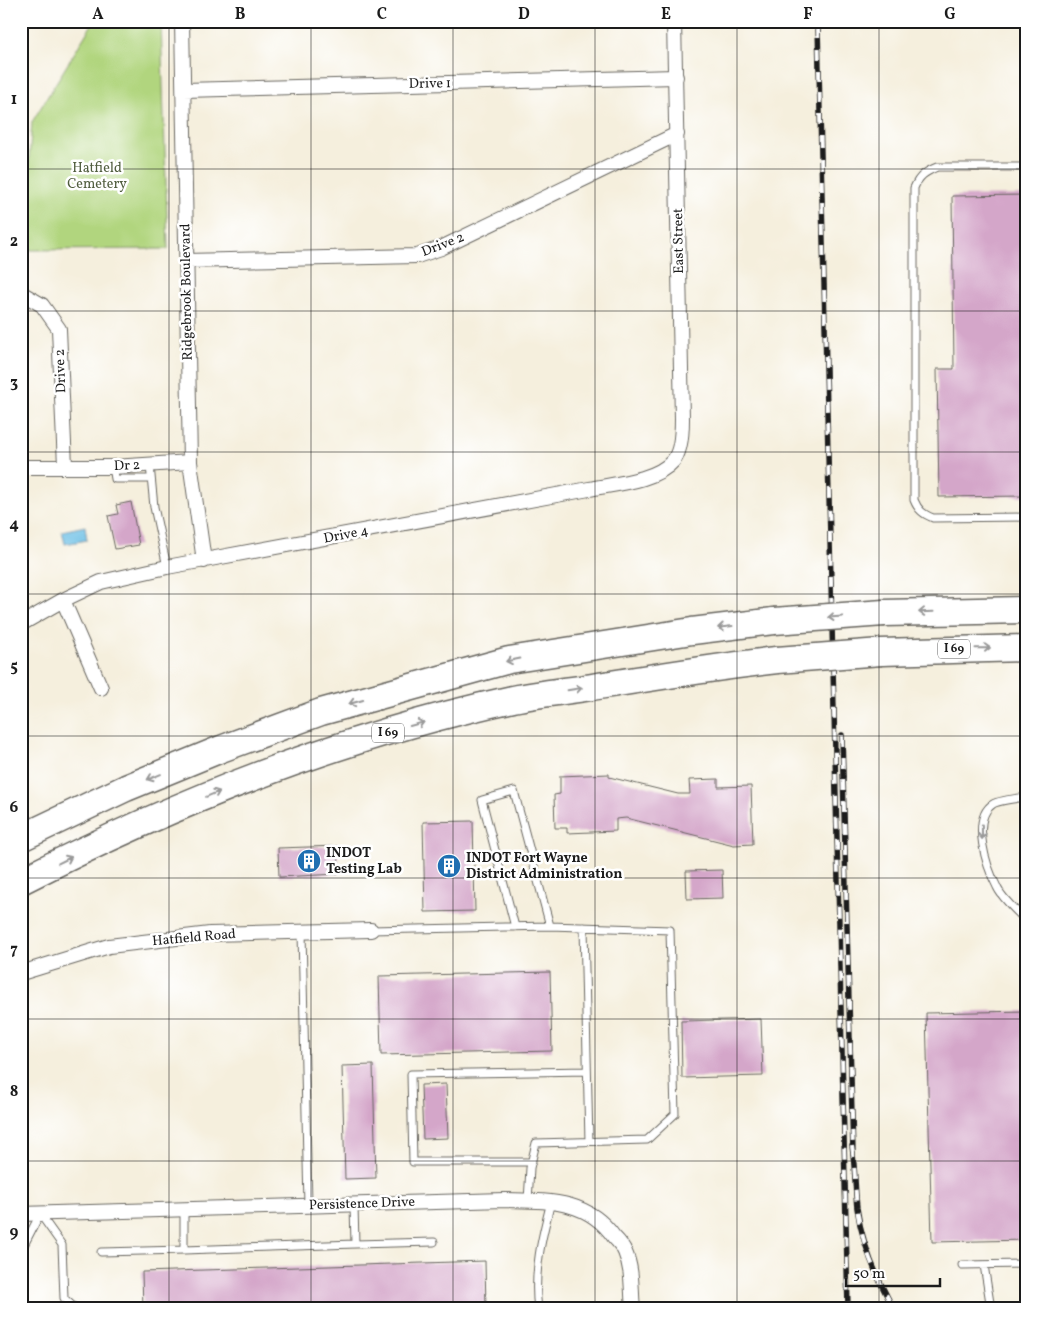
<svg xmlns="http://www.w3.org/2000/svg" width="1048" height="1330" viewBox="0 0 1048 1330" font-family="Vollkorn,serif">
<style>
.green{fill:#b1d57e;stroke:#66784d}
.water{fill:#67bde4;stroke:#426c80}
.building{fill:#d4a6c9}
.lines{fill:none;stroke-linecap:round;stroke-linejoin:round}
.lane-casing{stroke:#686660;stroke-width:9}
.street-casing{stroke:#686660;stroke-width:16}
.highway-casing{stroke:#686660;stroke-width:29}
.lane{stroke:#fff;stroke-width:7}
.street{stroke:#fff;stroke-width:14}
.highway{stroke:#fff;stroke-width:26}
.rail-casing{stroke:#1c1c1c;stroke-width:5.5}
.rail{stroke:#fff;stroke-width:4;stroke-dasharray:11;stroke-linecap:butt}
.highway-bridge-casing{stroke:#686660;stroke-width:29;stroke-linecap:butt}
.highway-bridge{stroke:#fff;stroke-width:26}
.oneway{stroke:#999}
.grid{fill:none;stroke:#1c1c1c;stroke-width:1;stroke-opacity:0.55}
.labels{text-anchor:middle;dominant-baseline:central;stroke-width:5;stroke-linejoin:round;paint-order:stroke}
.shield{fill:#fff;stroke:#606060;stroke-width:1}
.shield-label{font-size:12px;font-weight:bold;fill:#1c1c1c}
.street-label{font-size:14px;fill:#1c1c1c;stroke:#fff}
.park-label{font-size:14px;fill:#505d3e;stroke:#fff}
.poi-label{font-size:14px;font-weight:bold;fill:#1c1c1c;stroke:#fff;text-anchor:start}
.neatline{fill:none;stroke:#1c1c1c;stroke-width:2}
.grid-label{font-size:16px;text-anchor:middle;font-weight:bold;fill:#1c1c1c}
</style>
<rect width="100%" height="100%" fill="#fff"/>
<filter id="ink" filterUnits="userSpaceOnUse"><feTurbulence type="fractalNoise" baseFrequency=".02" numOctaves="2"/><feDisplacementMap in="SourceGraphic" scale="10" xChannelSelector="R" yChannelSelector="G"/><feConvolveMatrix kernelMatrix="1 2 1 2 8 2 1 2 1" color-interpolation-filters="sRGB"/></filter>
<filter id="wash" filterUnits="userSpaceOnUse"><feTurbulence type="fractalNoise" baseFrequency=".0096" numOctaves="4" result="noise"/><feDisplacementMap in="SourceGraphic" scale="20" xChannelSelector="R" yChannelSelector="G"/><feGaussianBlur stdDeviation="1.12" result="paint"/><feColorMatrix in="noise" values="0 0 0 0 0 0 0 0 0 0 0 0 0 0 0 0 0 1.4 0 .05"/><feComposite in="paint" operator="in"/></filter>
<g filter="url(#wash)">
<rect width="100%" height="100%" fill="#f5efdd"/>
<!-- green -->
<path class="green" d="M94 21H161L168 249 30 250 28 173 32 122Z"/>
<!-- water -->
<path class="water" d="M85 526 87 540 65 544 62 531Z"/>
<g id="blocks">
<!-- building -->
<path class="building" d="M1027 195V496L939 497 937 369H954L952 196Z
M131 502 139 545 115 549 108 516 118 514 116 505Z
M609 774V777L678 794H690L689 780 718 779V787L751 786 753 844 734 845 626 818 616 819V831L567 833V828H555L554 795 560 794V776Z
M473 821 475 911 425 912 423 822Z
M338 846 339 874 279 877 278 848Z
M722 870 723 898 687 899 686 871Z
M550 972 552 1051 381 1055 379 976Z
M1027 1011V1240L932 1242 926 1013Z
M761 1019 763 1076 682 1078 681 1021Z
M373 1065 376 1178 345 1179 342 1066Z
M446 1084 448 1138 423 1139 421 1085Z
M485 1261 486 1309H143L142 1272Z"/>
</g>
</g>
<g filter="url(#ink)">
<use href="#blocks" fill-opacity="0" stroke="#686660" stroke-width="1"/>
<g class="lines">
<!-- lane casing -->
<g class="lane-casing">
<path id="lane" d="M1027 167H937C925 172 919 176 914 188V500C918 510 923 514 933 518L1027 517
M150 465 154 507 167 567
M113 467 115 479H151
M1027 797C1019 798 999 800 993 804 970 819 987 868 997 887 1002 899 1018 912 1027 922
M515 927 482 800 514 791 550 926
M584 927 589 1142
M371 930 550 926 670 930 675 1114 647 1140 536 1143 530 1168 528 1201
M302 932 308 1206
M532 1162H413L411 1074 587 1071
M184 1210V1250L355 1244 354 1205
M355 1244 434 1242
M21 1251 40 1214 62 1245 64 1298 76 1309
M101 1252 184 1250
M962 1265 1027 1264
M984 1265 991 1309
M538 1309C533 1273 542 1236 551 1202"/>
</g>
<!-- street casing -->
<g class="street-casing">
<path id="street" d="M182 21 190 462 204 561
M184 90 676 77
M186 261 417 256 441 248 677 134
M21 293 42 305 59 329 65 466
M21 467H113L190 462
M63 600 101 688
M21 624 63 600 101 582 167 567 589 489C614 484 656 481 673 461 681 452 682 431 682 419L674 21
M21 973 109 946 210 934 371 930
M21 1214 504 1200C546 1201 587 1198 614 1237 618 1241 623 1247 625 1252 633 1270 631 1290 633 1309"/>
</g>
<!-- highway casing -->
<g class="highway-casing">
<path id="highway" d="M884 613 1027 610
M881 652 1027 648
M21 838 126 788 221 749 321 712 509 660 692 631 774 621
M21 881C176 802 342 736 513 699 539 694 566 691 592 687 654 677 715 667 777 660"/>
</g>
<!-- lane -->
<use href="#lane" class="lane"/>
<!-- street -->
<use href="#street" class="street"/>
<!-- highway -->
<use href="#highway" class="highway"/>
<!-- rail casing -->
<g class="rail-casing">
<path id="rail" d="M818 26 848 1309
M842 735 853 1153
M852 1146C855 1167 855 1187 857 1208 862 1245 876 1277 894 1309"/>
</g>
<!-- rail -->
<use href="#rail" class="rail"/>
<!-- highway-bridge casing -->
<g class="highway-bridge-casing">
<path id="highway-bridge" d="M774 621 884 613
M777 660 881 652"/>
</g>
<!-- highway-bridge -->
<use href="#highway-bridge" class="highway-bridge"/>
</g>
<!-- one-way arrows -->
<defs><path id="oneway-shaft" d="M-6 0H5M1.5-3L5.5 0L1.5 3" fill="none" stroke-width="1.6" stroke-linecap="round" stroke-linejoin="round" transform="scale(1.25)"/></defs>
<g class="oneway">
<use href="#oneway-shaft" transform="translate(926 612) rotate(178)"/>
<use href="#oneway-shaft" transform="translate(835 617) rotate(176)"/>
<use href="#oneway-shaft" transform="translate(725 627) rotate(173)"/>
<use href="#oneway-shaft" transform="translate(983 648) rotate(-1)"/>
<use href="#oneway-shaft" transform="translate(513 660) rotate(169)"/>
<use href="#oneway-shaft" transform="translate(575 689) rotate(-9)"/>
<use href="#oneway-shaft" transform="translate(356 702) rotate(164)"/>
<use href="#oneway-shaft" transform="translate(417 724) rotate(-15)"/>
<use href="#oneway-shaft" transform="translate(154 777) rotate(158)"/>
<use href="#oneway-shaft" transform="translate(213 794) rotate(-22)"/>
<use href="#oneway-shaft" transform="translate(982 832) rotate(89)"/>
<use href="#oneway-shaft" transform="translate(65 860) rotate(-26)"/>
</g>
</g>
<!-- grid -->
<path class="grid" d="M169 21V1309M311 21V1309M453 21V1309M595 21V1309M737 21V1309M879 21V1309M21 169H1027M21 311H1027M21 452H1027M21 594H1027M21 736H1027M21 878H1027M21 1019H1027M21 1161H1027"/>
<!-- icons -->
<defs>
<g id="building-disc" transform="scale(1.25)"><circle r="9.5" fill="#1f6fb2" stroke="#fff"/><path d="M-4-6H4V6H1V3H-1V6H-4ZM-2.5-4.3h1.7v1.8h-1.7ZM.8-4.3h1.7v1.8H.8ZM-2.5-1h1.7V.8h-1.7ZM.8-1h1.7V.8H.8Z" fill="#fff"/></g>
</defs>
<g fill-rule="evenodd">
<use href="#building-disc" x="309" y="861"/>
<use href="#building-disc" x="449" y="866"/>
</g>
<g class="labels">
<!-- shield labels -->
<g class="shield">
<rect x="938" y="639.5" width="32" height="19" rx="4"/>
<rect x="372" y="723.5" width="32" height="19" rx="4"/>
</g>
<g class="shield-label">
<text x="954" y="649">I 69</text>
<text x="388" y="733">I 69</text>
</g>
<!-- street labels -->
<g class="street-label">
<text transform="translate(430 84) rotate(-1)">Drive 1</text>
<text transform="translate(679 241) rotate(-91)">East Street</text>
<text transform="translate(443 245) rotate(-21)">Drive 2</text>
<text transform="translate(187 292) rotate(-91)">Ridgebrook Boulevard</text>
<text transform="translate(61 371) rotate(-92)">Drive 2</text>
<text transform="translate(127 466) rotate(-2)">Dr 2</text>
<text transform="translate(346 535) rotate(-11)">Drive 4</text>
<text transform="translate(194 938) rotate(-5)">Hatfield Road</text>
<text transform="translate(362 1204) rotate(-2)">Persistence Drive</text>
</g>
<!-- park labels -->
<g class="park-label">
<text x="97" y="168">Hatfield<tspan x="97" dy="16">Cemetery</tspan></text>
</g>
<!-- poi labels -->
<g class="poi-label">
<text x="326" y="853">INDOT<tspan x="326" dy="16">Testing Lab</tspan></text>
<text x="466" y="858">INDOT Fort Wayne<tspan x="466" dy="16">District Administration</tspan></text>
</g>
</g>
<!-- margin -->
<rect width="1048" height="1330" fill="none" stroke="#fff" stroke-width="55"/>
<!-- scale -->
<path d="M846 1278v8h94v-8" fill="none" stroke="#1c1c1c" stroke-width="2.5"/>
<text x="853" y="1278" font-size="15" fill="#1c1c1c" stroke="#ffffff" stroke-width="4" paint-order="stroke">50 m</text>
<rect x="28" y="28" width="992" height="1274" class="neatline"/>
<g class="grid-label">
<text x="98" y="19">A</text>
<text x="240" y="19">B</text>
<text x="382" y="19">C</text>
<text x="524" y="19">D</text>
<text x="666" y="19">E</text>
<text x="808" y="19">F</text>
<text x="950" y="19">G</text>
<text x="14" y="104">1</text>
<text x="14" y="246">2</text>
<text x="14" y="387">3</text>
<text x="14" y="529">4</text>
<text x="14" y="671">5</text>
<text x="14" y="812">6</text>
<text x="14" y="954">7</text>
<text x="14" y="1096">8</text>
<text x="14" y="1237">9</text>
</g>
</svg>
